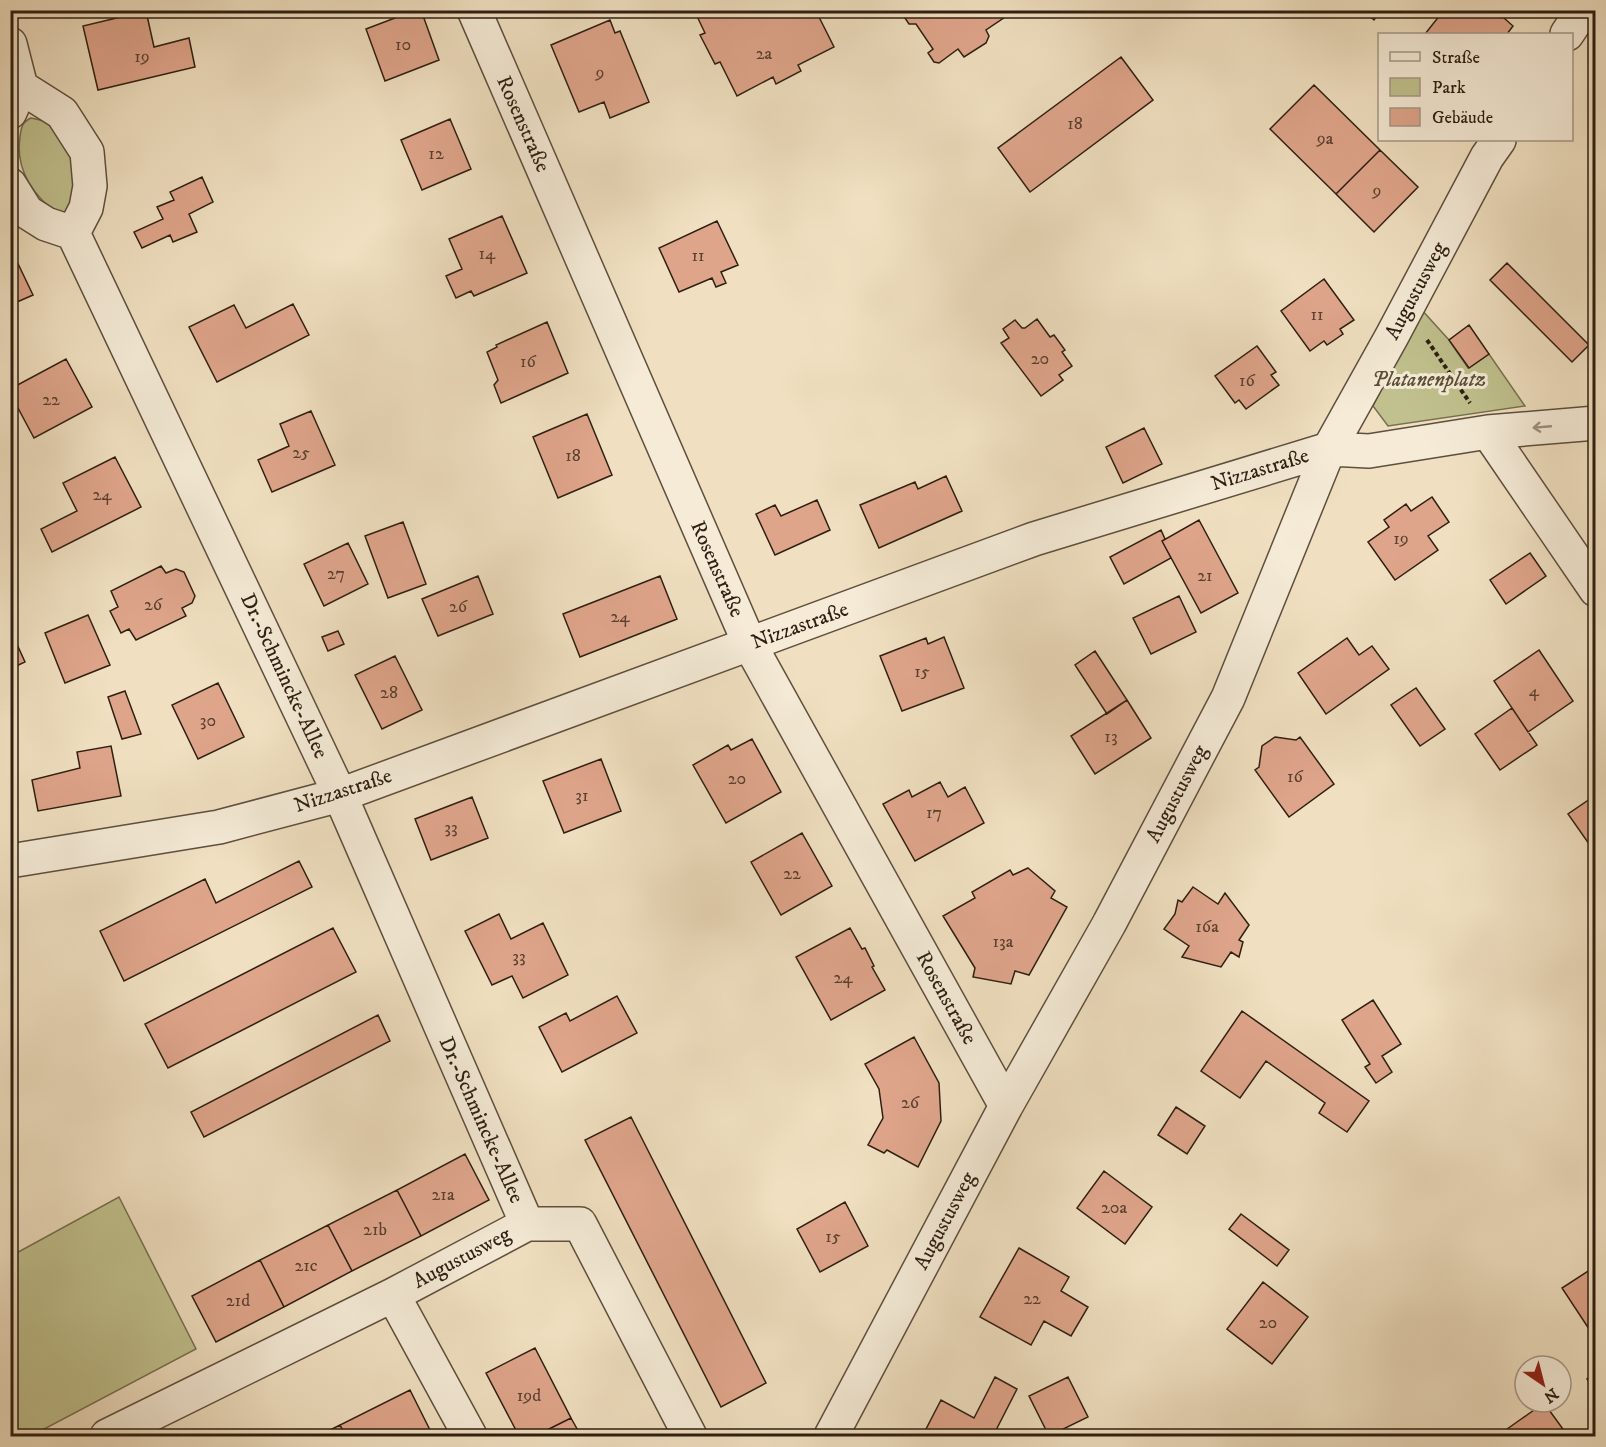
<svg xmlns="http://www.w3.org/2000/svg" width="1606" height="1447" viewBox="0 0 1606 1447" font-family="'IM FELL DW Pica',serif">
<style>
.green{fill:#c0c18e;stroke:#777050;stroke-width:1.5}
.building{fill:#dfa58b;stroke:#2e1f12;stroke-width:1.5}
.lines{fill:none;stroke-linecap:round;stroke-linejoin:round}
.street-casing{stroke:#5e4f3e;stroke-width:36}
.path{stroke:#2e1f12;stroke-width:4;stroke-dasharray:4.5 3;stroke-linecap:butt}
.street{stroke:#f5ebd7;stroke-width:33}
.oneway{stroke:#9b8f7e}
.labels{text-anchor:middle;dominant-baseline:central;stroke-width:6;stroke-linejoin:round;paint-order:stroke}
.number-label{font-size:18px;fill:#5a4030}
.street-label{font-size:21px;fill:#2e1f12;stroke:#f5ebd7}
.park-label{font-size:21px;font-style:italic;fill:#5a5037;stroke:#f5ebd7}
</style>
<rect width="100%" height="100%" fill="#f0e0c1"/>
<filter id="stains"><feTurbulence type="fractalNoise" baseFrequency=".00333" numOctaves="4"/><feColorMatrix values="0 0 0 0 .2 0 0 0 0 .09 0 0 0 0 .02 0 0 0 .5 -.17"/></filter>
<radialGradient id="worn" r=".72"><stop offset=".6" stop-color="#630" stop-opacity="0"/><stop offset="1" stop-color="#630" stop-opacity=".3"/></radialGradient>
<!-- green -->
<path class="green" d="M31 118 49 122 71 154 76 174 71 211 61 215C34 198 15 170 20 137 21 128 22 122 31 118Z
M1421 309 1449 340 1468 368 1489 354 1525 406 1388 426 1373 406Z
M119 1197 196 1349 31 1436H11V1256Z"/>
<!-- building -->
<path class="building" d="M416 10H421L439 60 385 81 366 29Z
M694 10H821L817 13 834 47 798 65 801 71 776 84 773 77 737 96 720 62 715 64 700 35 705 33Z
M907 10H1009L1011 13 986 30 989 36 986 43 964 57 958 49 939 63 934 62 928 53 933 49 916 24H909L905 18Z
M1362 10H1381L1374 20Z
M1444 10H1495L1513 26 1507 34H1425Z
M146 11 154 47 189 38 195 67 98 90 83 26Z
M610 20 615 33 620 31 649 102 610 118 604 102 579 112 551 45Z
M1121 57 1153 100 1030 192 998 148Z
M1314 85 1380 150 1336 194 1270 129Z
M450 119 471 169 422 190 401 140Z
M1380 150 1418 187 1374 232 1336 194Z
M202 177 213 202 189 214 197 232 173 242 170 235 142 248 134 232 163 219 157 207 174 200 170 192Z
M502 216 527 273 474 296 471 291 456 298 446 276 462 269 449 239Z
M717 221 738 265 721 272 726 283 716 287 712 278 679 292 659 248Z
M10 247 33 295 10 305Z
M1507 263 1589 345 1572 362 1490 280Z
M1324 279 1354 320 1340 329 1343 334 1327 345 1324 341 1310 351 1281 311Z
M293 304 309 335 217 382 189 327 234 305 246 328Z
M1037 319 1050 337 1054 335 1065 350 1062 352 1072 366 1059 375 1063 380 1041 396 1001 343 1009 338 1003 329 1015 320 1022 328H1025Z
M547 322 568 373 501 403 494 385 498 380 487 352 497 347 496 345Z
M1469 325 1489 354 1469 368 1449 340Z
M1257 346 1276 372 1271 375 1279 385 1246 409 1239 400 1235 403 1215 376Z
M66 359 92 407 34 438 10 393V389Z
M311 411 335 465 272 492 258 460 289 446 280 424Z
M587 414 612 475 558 498 533 437Z
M1144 428 1162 464 1123 483 1106 447Z
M115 457 141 507 52 552 41 529 77 511 63 483Z
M946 476 962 511 879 548 860 505 915 482 918 489Z
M1432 497 1449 522 1428 536 1438 550 1395 580 1368 542 1389 527 1384 520 1406 504 1411 511Z
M817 500 830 530 775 555 756 514 775 505 781 516Z
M1199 520 1238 593 1201 613 1162 541Z
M403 522 426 584 388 598 365 536Z
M1161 530 1165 539 1162 541 1171 558 1124 584 1110 557Z
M348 543 368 584 324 606 304 564Z
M1530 553 1546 576 1506 604 1490 580Z
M161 566 166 573 176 569 184 572 195 596 192 603 182 608 186 616 136 640 129 629 121 633 110 611 118 607 111 591Z
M478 576 493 614 438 636 422 599Z
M660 576 677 619 580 657 563 614Z
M1179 596 1196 632 1151 654 1133 618Z
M88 615 110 665 65 683 45 633Z
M10 629 25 662 10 669Z
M338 631 344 644 328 651 322 637Z
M944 637 964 688 902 711 880 656 926 638 928 644Z
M1347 638 1359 655 1372 646 1389 669 1326 714 1298 673Z
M1539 650 1573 701 1528 732 1494 681Z
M1095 651 1127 700 1107 714 1075 665Z
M395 656 422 710 382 729 355 675Z
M218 683 244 737 198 759 172 705Z
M1416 688 1445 729 1420 746 1391 705Z
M125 691 141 734 122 739 108 697Z
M1127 700 1151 738 1095 774 1071 736Z
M1512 708 1537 745 1500 770 1475 734Z
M1275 737 1296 740 1300 737 1334 784 1289 817 1255 770 1259 767 1262 746Z
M752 739 781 792 726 823 693 765 728 745 731 750Z
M111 746 121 796 38 811 32 780 80 768 77 752Z
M601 759 621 811 564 833 543 781Z
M940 782 948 797 965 787 984 823 915 861 883 804 909 790 912 797Z
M1596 795V851H1594L1568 814Z
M472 797 488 838 431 860 415 819Z
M802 833 832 886 781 915 751 862Z
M299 861 312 887 124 981 100 931 205 879 216 903Z
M1028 868 1055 891 1051 898 1067 907 1029 975 1015 971 1011 984 973 977 975 968 943 916 975 898 972 892 1010 870 1013 875Z
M1193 887 1218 904 1225 893 1249 925 1239 940 1243 942 1239 957 1231 952 1221 967 1182 957 1189 946 1164 929 1175 914 1178 900 1182 902Z
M499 914 511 939 543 923 568 975 523 998 512 976 492 985 465 931Z
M333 928 356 972 168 1068 145 1024Z
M850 928 862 949 865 948 874 966 872 967 885 990 831 1020 796 957Z
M617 996 637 1033 562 1072 539 1027 566 1013 570 1021Z
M1373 1000 1401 1044 1382 1056 1392 1072 1376 1083 1365 1067 1370 1064 1342 1020Z
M1242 1011 1369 1101 1347 1132 1319 1113 1325 1103 1266 1061 1240 1098 1201 1071Z
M378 1015 390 1041 204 1137 191 1112Z
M914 1037 939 1083 941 1121 918 1167 887 1150 884 1153 868 1145 883 1118 879 1089 865 1064Z
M1176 1107 1205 1126 1187 1154 1158 1135Z
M631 1117 766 1383 721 1407 585 1140Z
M465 1154 489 1200 421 1236 397 1190Z
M1104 1171 1152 1207 1125 1244 1077 1208Z
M397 1190 421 1236 352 1271 328 1225Z
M845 1202 868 1246 820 1272 797 1229Z
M1241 1214 1289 1250 1277 1266 1229 1229Z
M328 1225 352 1271 284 1307 260 1260Z
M1019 1248 1069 1277 1061 1291 1088 1307 1071 1336 1044 1321 1031 1345 980 1317Z
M260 1260 284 1307 216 1342 192 1296Z
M1596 1266V1325L1589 1329 1562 1288Z
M1263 1282 1308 1317 1272 1364 1227 1329Z
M535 1348 571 1418 535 1436H519L486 1373Z
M1596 1373V1392L1587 1379Z
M995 1377 1017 1389 993 1436H931L924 1433 941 1400 974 1418Z
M1068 1377 1088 1417 1049 1436 1029 1396Z
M410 1390 433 1436H346L340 1425Z
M1544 1403 1568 1436H1502L1500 1434Z
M571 1418 581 1436H535Z
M340 1425 346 1436H318Z"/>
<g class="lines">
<!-- street casing -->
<g class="street-casing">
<path id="street" d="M474 10 750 645 1006 1106
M1567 34 1583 10
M10 44 21 87
M10 112 21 87 62 113 87 152 90 186 86 208 73 233 46 224 27 212 10 185
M73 233 340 795 527 1224
M1488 432 1596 590
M10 861 219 827 340 795 1034 539 1329 449 1369 451 1488 432 1596 423
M107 1436 393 1295
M470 1436 393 1295 527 1224H580L690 1436
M831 1436 1006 1106 1109 924 1228 698 1329 449 1392 336 1487 157 1499 140"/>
</g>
<!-- path -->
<path class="path" d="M1427 340 1470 403"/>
<!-- street -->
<use href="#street" class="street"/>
</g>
<!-- one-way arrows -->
<defs><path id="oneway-shaft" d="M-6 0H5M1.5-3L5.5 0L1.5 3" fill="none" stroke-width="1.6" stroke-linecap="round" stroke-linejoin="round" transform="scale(1.5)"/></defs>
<use class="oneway" href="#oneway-shaft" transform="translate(1542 427) rotate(175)"/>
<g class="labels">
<!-- number labels -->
<g class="number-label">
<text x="403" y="45">10</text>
<text x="764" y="54">2a</text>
<text x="142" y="57">19</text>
<text x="600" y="73">9</text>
<text x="1075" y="124">18</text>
<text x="1325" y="139">9a</text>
<text x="436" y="154">12</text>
<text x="1377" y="191">9</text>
<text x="487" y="254">14</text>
<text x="698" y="256">11</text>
<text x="1317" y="315">11</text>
<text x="1040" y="359">20</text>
<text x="528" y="362">16</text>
<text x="1247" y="381">16</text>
<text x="51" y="400">22</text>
<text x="301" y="453">25</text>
<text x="573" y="456">18</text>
<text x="102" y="495">24</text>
<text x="1401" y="539">19</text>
<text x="336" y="574">27</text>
<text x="1205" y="576">21</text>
<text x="153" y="605">26</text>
<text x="458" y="607">26</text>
<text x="620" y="617">24</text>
<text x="922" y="672">15</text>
<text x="1534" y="691">4</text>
<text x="389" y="693">28</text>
<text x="208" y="721">30</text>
<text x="1111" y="737">13</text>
<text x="1295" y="777">16</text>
<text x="737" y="779">20</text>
<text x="582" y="796">31</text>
<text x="934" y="813">17</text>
<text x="451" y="828">33</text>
<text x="792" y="874">22</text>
<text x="1207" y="927">16a</text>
<text x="1003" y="942">13a</text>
<text x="519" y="957">33</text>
<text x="843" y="978">24</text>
<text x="910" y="1103">26</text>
<text x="443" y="1195">21a</text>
<text x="1114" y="1208">20a</text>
<text x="375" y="1230">21b</text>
<text x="833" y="1237">15</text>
<text x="306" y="1266">21c</text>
<text x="1032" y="1299">22</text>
<text x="238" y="1301">21d</text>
<text x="1268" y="1323">20</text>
<text x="529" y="1396">19d</text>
</g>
<!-- street labels -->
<g class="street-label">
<text transform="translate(523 124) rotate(66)">Rosenstraße</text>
<text transform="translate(1416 291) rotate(-62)">Augustusweg</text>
<text transform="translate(1260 470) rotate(-17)">Nizzastraße</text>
<text transform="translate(717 569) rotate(66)">Rosenstraße</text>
<text transform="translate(800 626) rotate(-20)">Nizzastraße</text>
<text transform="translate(284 676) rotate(65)">Dr.-Schmincke-Allee</text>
<text transform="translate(343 791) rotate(-18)">Nizzastraße</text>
<text transform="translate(1177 794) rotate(-62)">Augustusweg</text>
<text transform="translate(946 998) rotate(61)">Rosenstraße</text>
<text transform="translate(481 1120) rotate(66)">Dr.-Schmincke-Allee</text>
<text transform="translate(945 1221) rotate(-62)">Augustusweg</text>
<text transform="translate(462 1258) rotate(-28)">Augustusweg</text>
</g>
<!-- park labels -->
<g class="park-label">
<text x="1429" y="380">Platanenplatz</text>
</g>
</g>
<!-- margin -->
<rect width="1606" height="1447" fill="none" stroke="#f0e0c1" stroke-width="36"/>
<rect x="12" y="12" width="1582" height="1423" fill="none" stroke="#2e1f12" stroke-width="3"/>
<rect x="18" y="18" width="1570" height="1411" fill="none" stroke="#2e1f12" stroke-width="1.5"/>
<!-- legend -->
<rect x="1378" y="33" width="195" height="108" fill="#f5ebd7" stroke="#a59988" stroke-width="1.5"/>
<rect x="1390" y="52" width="30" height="9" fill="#f5ebd7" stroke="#a59988" stroke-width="1.5"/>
<text x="1432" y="63" font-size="18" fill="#2e1f12">Straße</text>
<rect x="1390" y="78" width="30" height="18" fill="#c0c18e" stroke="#a59988" stroke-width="1.5"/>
<text x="1432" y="93" font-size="18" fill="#2e1f12">Park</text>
<rect x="1390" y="108" width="30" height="18" fill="#dfa58b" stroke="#a59988" stroke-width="1.5"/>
<text x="1432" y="123" font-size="18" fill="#2e1f12">Gebäude</text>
<!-- north arrow -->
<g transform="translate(1543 1384) rotate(145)"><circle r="28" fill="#f5ebd7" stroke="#a59988" stroke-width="1.5"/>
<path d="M0-4.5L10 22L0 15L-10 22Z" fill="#8f2418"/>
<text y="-9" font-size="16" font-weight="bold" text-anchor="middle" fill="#2e1f12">N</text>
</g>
<rect width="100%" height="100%" filter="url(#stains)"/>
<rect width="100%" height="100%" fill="url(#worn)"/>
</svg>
